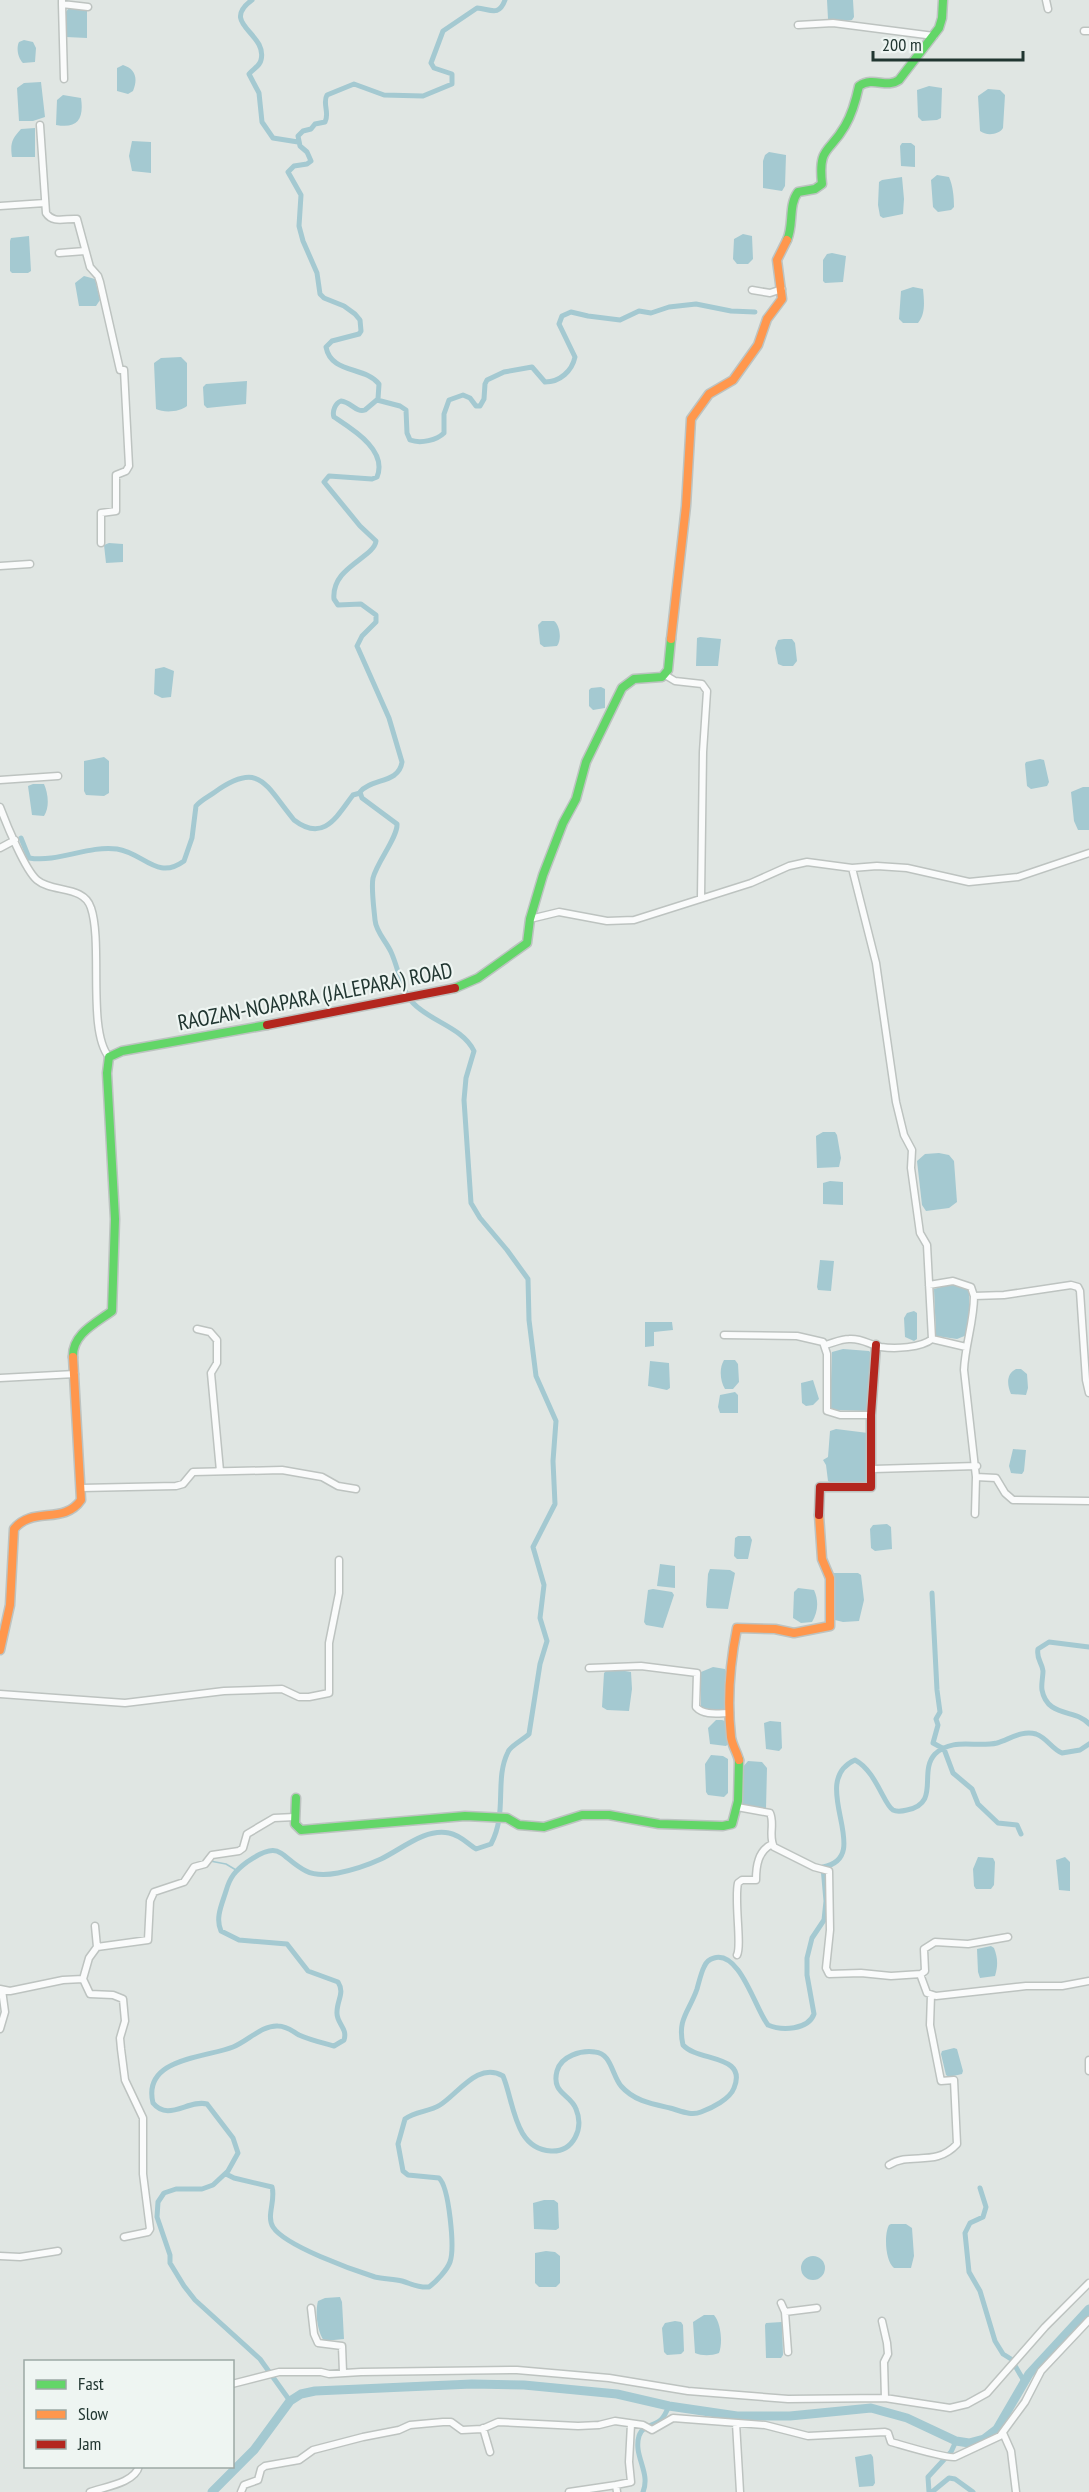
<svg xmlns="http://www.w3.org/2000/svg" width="1089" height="2492" viewBox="0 0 1089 2492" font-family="'PT Sans Narrow',sans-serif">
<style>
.water{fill:#a4c9d1}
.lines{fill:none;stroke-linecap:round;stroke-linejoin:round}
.stream{stroke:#a4c9d1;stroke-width:1.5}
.canal{stroke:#a4c9d1;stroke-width:5}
.river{stroke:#a4c9d1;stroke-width:9}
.street-casing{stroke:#bdc3c0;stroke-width:9}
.fast-casing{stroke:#bdc3c1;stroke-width:11}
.slow-casing{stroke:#bdc3c1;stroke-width:11}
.jam-casing{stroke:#bdc3c1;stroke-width:11}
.street{stroke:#fafbfb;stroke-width:6}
.fast{stroke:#63d668;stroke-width:8}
.slow{stroke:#ff974d;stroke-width:8}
.jam{stroke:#b3261e;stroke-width:8}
.labels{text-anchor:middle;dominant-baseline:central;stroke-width:4.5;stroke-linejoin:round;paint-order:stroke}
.street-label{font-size:22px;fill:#213631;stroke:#eef5f2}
</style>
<rect width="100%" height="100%" fill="#e0e6e3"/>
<!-- water -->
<path class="water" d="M827 0H853L854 17 852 20 839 22 828 19Z
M70 7 87 10V38L66 37 64 14Z
M24 40 33 42 36 48 35 62 23 63C18 58 16 48 19 42Z
M123 65C136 69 138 79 133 91L128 94 117 91V68Z
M41 82 45 117 33 121H19L17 88 24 83Z
M929 86 942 88 941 118 937 120 922 121 918 117 917 90Z
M988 89 1000 90 1005 95 1003 128C999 135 986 136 980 131L978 96Z
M63 95 81 98C84 119 78 129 56 125L57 100Z
M35 128V157H12C10 143 12 139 21 129Z
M132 141 151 142V173L132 171 129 156Z
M902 143H911L915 146V167L901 166 900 146Z
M769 152 786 155 785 186 782 191 763 188V161L765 155Z
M937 175 949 177C953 186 954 197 954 207L951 210 938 212 933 207 931 180Z
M902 177 904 199 903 214 883 218 880 216 878 205 879 182 882 180Z
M743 234 752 236 753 259 748 264H737L733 259 734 239Z
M29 236 31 271 28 273H12L10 271V241L11 238Z
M832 253 846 256 843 282 825 283 823 281V260L827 254Z
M84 276 95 279 100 300 96 306H79L75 283Z
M913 287 923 289C924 300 926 314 918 323H903L899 319 901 291Z
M181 357 187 363V406C180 412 164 413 156 409L154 363 161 358Z
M247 381 246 404 207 408 204 405 203 387 206 384Z
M109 543 123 544V562L106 563 104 545Z
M542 621H554C560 625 562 640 557 646L544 647 540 644 538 625Z
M700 637 721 639 718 666H696L697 638Z
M784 639H792L795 643 797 661 793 666H783L778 664 775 648 778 640Z
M164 667 174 671 171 697 162 698 154 694 155 669Z
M601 687 605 689V708L593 710 589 706V690L591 688Z
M104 757 109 761V793L104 796 86 795 84 791V761Z
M1040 759 1044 760 1049 782 1047 786 1031 789 1027 786 1025 764 1026 762Z
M33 784H44C48 793 50 807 44 816L32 815 28 786Z
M1083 787H1089V830H1078L1074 821 1071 792Z
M823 1132H835L837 1135 841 1158 839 1167 817 1168 816 1136Z
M939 1153 949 1155 954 1161 957 1202 949 1208 926 1211 922 1205 917 1161 925 1154Z
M830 1181 843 1182V1205L823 1204V1183Z
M820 1260 834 1261 831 1291 818 1290 817 1287Z
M951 1284 968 1288 969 1291 970 1328 967 1335 957 1339 936 1336 934 1289Z
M914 1311 917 1313V1339L914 1341 905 1337 904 1318 907 1313Z
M645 1322H672L673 1330 654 1332V1346L645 1347Z
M843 1349 869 1351 872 1354 869 1407 866 1411 832 1410 830 1407 832 1352Z
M724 1360H735L738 1364 739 1382 733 1389H725C720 1381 719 1368 724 1360Z
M650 1361 669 1363 670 1388 667 1390 648 1386Z
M1016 1369H1021L1027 1374 1028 1388 1026 1395 1011 1394C1007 1385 1006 1374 1016 1369Z
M813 1380 819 1399 813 1405 806 1406 802 1403 801 1383Z
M735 1392 738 1395V1413H720L718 1407 720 1395Z
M836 1429 868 1433V1482L832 1483 828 1481 826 1465 823 1460 828 1457 830 1431Z
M1013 1449 1026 1450 1024 1471 1022 1474 1011 1473 1009 1466Z
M887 1524 891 1527 892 1549 875 1551 871 1548 870 1529 873 1525Z
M738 1536H750L752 1540 748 1559H737L734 1556 735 1538Z
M660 1564 675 1566V1588L657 1586Z
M710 1569 730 1570 735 1573 728 1609 707 1608 706 1605 708 1574Z
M834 1573H858L861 1575 864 1600 859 1621 843 1622 835 1620Z
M798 1588 814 1590C819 1601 818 1612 812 1622L801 1623 793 1618 794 1592Z
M653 1589 672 1592 674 1595 663 1628 646 1625 644 1622 648 1590Z
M713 1667 725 1669 727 1674V1708L725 1710H706L701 1707V1672Z
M613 1669 631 1672 632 1689 629 1711 607 1710 602 1707 604 1673 607 1670Z
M716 1720H722L728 1722 729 1743 726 1746 710 1744 708 1728Z
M770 1721 781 1722 782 1748 779 1751 766 1749 764 1723Z
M711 1755 723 1756 728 1759V1793L724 1797 708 1795 706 1792 705 1764Z
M748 1761 762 1762 767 1768 766 1809 742 1806V1768Z
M978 1857 993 1858 995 1862 994 1885 991 1889H976L974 1886 973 1869Z
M1065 1857 1070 1862V1891L1059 1890 1056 1860Z
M991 1946 994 1948C998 1958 998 1966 995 1976L980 1978 978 1972 977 1949Z
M954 2048 957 2049 963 2071 962 2074 949 2077 946 2075 941 2054 942 2051Z
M544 2200H554L558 2203 559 2228 556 2230 534 2229 533 2203Z
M891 2224H906L912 2228 914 2256 911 2268H894C885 2261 884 2234 889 2225Z
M546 2251 555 2252 560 2256V2283L556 2287H539L535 2283V2253Z
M801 2268a12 12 0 1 1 24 0a12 12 0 1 1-24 0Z
M340 2297 342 2302 344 2339 324 2341C317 2331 315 2312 318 2301L325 2298Z
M704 2315H714C721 2323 723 2343 719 2353 711 2356 702 2356 695 2353L693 2322Z
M675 2321 681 2322 683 2325 684 2351 681 2354 667 2355 664 2352 662 2328 665 2323Z
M782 2322 783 2355 781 2358H766L765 2325 766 2323Z
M871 2454 873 2457 875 2483 873 2486 859 2487 855 2457Z"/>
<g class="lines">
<!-- stream -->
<path class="stream" d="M210 1861 226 1864 236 1870"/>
<!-- canal -->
<path class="canal" d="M252 0C219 24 268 33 261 60 260 66 253 69 249 74L259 93 262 122 273 138 298 142
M377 400 400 406 406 410 407 433 410 440C421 444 437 440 444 433V414L449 400 463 395 470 398 476 406H480L484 399 485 384 487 380 504 372 532 367 545 382C560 382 572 371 575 357L559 324 562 316 571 312 588 316 620 320 639 311 651 313 669 307 696 304 731 311 755 312
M21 838 29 858C58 863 88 845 117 849 144 853 157 881 184 861L192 838 196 806C201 800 208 797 215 792 260 760 265 785 294 820 324 843 337 816 353 795L360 793
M932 1593 937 1690 940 1712 936 1719 938 1725 933 1743 944 1749 953 1773 972 1789 978 1804 998 1823 1017 1825 1021 1834
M1089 1647 1049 1642 1038 1649C1036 1659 1042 1662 1043 1671 1043 1677 1041 1684 1042 1690 1047 1718 1077 1709 1089 1724
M226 2174 234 2178 272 2187C276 2200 266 2216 273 2227 285 2246 353 2270 375 2277 384 2279 394 2279 402 2281 412 2284 418 2288 429 2287 436 2282 447 2270 450 2262 455 2248 449 2187 439 2178L408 2175 403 2171 398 2144 405 2119C415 2111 429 2112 440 2105 458 2094 478 2061 503 2076 514 2102 514 2149 551 2151 574 2152 584 2128 576 2109 571 2094 551 2094 557 2071 561 2056 581 2050 595 2052 611 2053 612 2075 621 2086 634 2101 652 2104 670 2108 681 2111 691 2116 701 2112 712 2108 730 2099 734 2088 748 2054 698 2062 683 2045 677 2019 689 2012 697 1989 699 1982 701 1973 704 1967 706 1962 710 1959 714 1958 740 1950 756 2011 768 2025 782 2031 808 2030 814 2014L807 1975V1958L812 1938 824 1920 826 1901 823 1867C876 1857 806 1782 855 1760 876 1771 884 1805 893 1810 897 1812 903 1811 907 1810 941 1803 918 1772 935 1754 953 1737 976 1748 997 1743 1010 1739 1022 1730 1036 1734 1047 1738 1052 1749 1062 1753L1080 1750 1089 1744
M980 2188 986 2207 983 2217 970 2223 965 2233 969 2272 980 2291 995 2341 1003 2354 1011 2359 1024 2381
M290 2401 260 2359 195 2300 184 2286 170 2263V2255L157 2217 158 2202 164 2193 176 2189H202L213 2185 228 2171 238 2153 233 2138 207 2104C189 2099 168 2122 153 2103 142 2058 205 2058 233 2047 248 2041 262 2025 278 2026 287 2026 292 2031 299 2035 310 2040 323 2043 334 2046L344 2040C348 2028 336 2023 337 2012 337 2000 345 1993 338 1982L308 1971 287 1944 239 1940 221 1931C215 1918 222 1904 226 1891 230 1877 235 1871 247 1862 282 1838 279 1857 306 1871 316 1876 327 1875 338 1873 353 1870 368 1865 381 1859 402 1849 425 1828 449 1833 460 1835 467 1843 476 1849L491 1844C508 1812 494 1780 508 1752 510 1746 523 1740 529 1734L540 1664 547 1641 540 1618 544 1585 533 1547 555 1504 553 1461 556 1421 536 1376 529 1320 528 1279 507 1250 480 1218 471 1203 464 1100 466 1078 474 1051C462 1027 431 1022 413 1003 400 989 399 969 391 952 386 941 376 932 375 920 374 909 371 888 373 878 377 862 398 837 397 824L362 798 360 792C371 778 399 784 402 762L389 718 357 646 362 636 376 622V615L361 604 338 605 334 599C331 567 374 558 376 541L360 526 324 482 329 476 372 479 377 477C388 450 352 429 334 417 332 412 335 403 341 401 351 402 356 413 365 410L378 399 379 384C365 366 331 374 326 347L332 341 359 334 361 331 360 320 355 314 344 306 324 298 320 294 317 273 303 241 299 226 301 195 288 172 294 166 307 164 311 161 307 152 300 146 298 136 303 131 311 129 315 124 325 122C330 113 322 103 327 95L354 84 384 95 423 96 452 84V74L434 68 431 63 443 31 477 8C490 9 499 17 505 0
M643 2492C651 2472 633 2456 639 2436 642 2426 651 2426 658 2422 664 2419 666 2412 669 2406
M929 2492 928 2477 951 2452 956 2441
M932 2492 949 2478 955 2479 973 2492"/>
<!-- river -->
<path class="river" d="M212 2492 254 2450 290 2401 301 2394 315 2391 472 2384 524 2385 617 2394 669 2406 737 2416H790L871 2408 907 2418 956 2441 969 2443 984 2439 997 2429 1029 2374 1089 2309"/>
<!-- street casing -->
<g class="street-casing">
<path id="street" d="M1046 0 1048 9
M62 1V4L88 7
M62 4 64 79
M798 25 833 23 934 36
M1084 31H1089
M40 125 46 213C53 224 66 218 77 219L90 267 98 276 100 282 120 370H124L129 466 126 471 116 475V511L101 513V543
M0 206 45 203
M59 253 85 251
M752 290 770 293 782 289
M0 566 30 564
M665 675 675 681 702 684 707 691 703 752 701 897
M0 780 58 776
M0 807C6 823 25 870 37 880 52 893 84 885 91 908 103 943 87 1031 109 1057
M0 848 15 840
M530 919 559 912 607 921 634 920 751 883 789 866 807 862 852 868 877 866 907 868 969 882 1018 877 1089 853
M929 1285 953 1281 971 1287 974 1296 1004 1295 1071 1285 1078 1287 1080 1291 1086 1380 1089 1393
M974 1296C974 1322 965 1345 964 1370L976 1477 975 1514
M197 1329 210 1332 217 1340V1363L211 1373 220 1471
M724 1335 797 1336 823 1342 827 1354V1411L840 1415H871
M932 1339 966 1347
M825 1345C833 1343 841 1339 849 1339 863 1338 869 1345 881 1347 895 1349 921 1348 932 1339L927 1245 920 1233 911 1168 912 1150 904 1135 896 1102 876 963 852 868
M0 1378 75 1374
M873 1469 977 1466
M976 1477 996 1478 1005 1493 1013 1500 1089 1501
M81 1488 176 1486 183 1484 193 1472 282 1470 322 1477 338 1486 356 1489
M589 1668 641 1666 697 1673 696 1707C704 1716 719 1713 730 1713
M0 1694 125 1703 224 1691 282 1689 299 1697H309L329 1693V1643L339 1593V1560
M737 1807 770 1813C775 1824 768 1836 774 1847L814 1867 829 1871 830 1930 826 1968 829 1974 861 1973 891 1976 921 1974 925 1971 924 1949 935 1942 968 1944 1008 1937
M95 1926 97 1947
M737 1955C742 1946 734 1900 738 1883L742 1880H756C756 1866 758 1851 772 1844
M920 1974 927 1993 936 1996 1026 1986H1062L1089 1981
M83 1979 90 1994 113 1995 123 1999 125 2021 120 2038 121 2049 125 2080 143 2118V2174L150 2229 148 2232 124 2237
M0 1989 10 1991 63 1980 83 1979 89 1958 97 1947 148 1940 150 1901 154 1892 184 1882 194 1867 205 1864 212 1855 239 1851 243 1848 247 1834 274 1818 295 1817
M0 2029 5 2012 2 1990
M1089 2060V2071
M889 2165C911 2151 935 2168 957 2144L954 2080 941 2081 930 2025 931 1995
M0 2256 20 2257 58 2251
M781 2303 785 2312 788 2352
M311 2308 314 2334 318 2343 342 2346 343 2372
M785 2312 817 2308
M882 2321 887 2343 888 2354 884 2362 885 2398
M232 2384 279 2372H321L329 2374 361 2372 517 2370 609 2378 688 2391 788 2399 885 2398 950 2408 967 2404 987 2393 1045 2327 1089 2283
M736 2423 740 2492
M483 2428 490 2452
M1003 2433 1011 2451 1016 2492
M90 2492C104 2487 135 2483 139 2466
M241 2492 244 2485 258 2480 261 2469 265 2466 299 2460 313 2450 363 2437 399 2430 410 2425 443 2422H451L462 2430 482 2429 498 2422 578 2426 599 2425 615 2421 643 2425 652 2430 673 2418 765 2425 808 2436 885 2432 888 2433 891 2442C902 2445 947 2459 955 2457L1000 2436 1025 2402 1041 2371 1089 2320
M569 2492 616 2485
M617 2492 616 2485 631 2482 629 2462 631 2424"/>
</g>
<!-- fast casing -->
<g class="fast-casing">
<path id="fast" d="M787 240C794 225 788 205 798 192L815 189 822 184C818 146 829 154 845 126 852 114 856 100 859 86 874 76 886 89 899 80L939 28 942 18 943 0
M455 988 478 978 527 943 530 919 543 875 563 823 576 799 586 762 622 688 634 679 662 677 668 670 671 639
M73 1357C72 1334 96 1323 112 1311L115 1219 107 1073 109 1057 122 1051 267 1025
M296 1798 295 1824 301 1830 465 1816 507 1818 519 1825 544 1827 582 1815H609L659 1824 723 1826 732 1824 738 1801 739 1760"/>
</g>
<!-- slow casing -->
<g class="slow-casing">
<path id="slow" d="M671 639 686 506 691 419 709 394 733 380 758 345 767 319 782 299 777 260 787 240
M0 1650 10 1605 14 1529C32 1506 64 1525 81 1500L73 1357
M739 1760C737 1752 732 1745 731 1737 727 1701 730 1663 737 1628L775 1629 794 1633 830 1626V1578L822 1559 819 1515"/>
</g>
<!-- jam casing -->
<g class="jam-casing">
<path id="jam" d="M267 1025 455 988
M819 1515 820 1487H871V1415L876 1345"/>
</g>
<!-- street -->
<use href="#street" class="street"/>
<!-- fast -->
<use href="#fast" class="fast"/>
<!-- slow -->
<use href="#slow" class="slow"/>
<!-- jam -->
<use href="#jam" class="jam"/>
</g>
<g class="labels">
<!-- street labels -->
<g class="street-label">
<text transform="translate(315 996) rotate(-11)">RAOZAN-NOAPARA (JALEPARA) ROAD</text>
</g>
</g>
<!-- legend -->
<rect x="24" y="2360" width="210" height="108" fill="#eef5f2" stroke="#9ca9a5" stroke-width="1.5"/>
<rect x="36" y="2380" width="30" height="9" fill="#63d668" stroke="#9ca9a5" stroke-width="1.5"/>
<text x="78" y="2390" font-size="18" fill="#213631">Fast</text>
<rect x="36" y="2410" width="30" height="9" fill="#ff974d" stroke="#9ca9a5" stroke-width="1.5"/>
<text x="78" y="2420" font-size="18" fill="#213631">Slow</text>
<rect x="36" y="2440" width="30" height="9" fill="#b3261e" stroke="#9ca9a5" stroke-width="1.5"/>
<text x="78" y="2450" font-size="18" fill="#213631">Jam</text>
<!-- scale -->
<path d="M873 51v9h150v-9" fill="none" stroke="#213631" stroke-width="3"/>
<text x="882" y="51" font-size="18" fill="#213631" stroke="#eef5f2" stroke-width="4.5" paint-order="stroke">200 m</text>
</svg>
